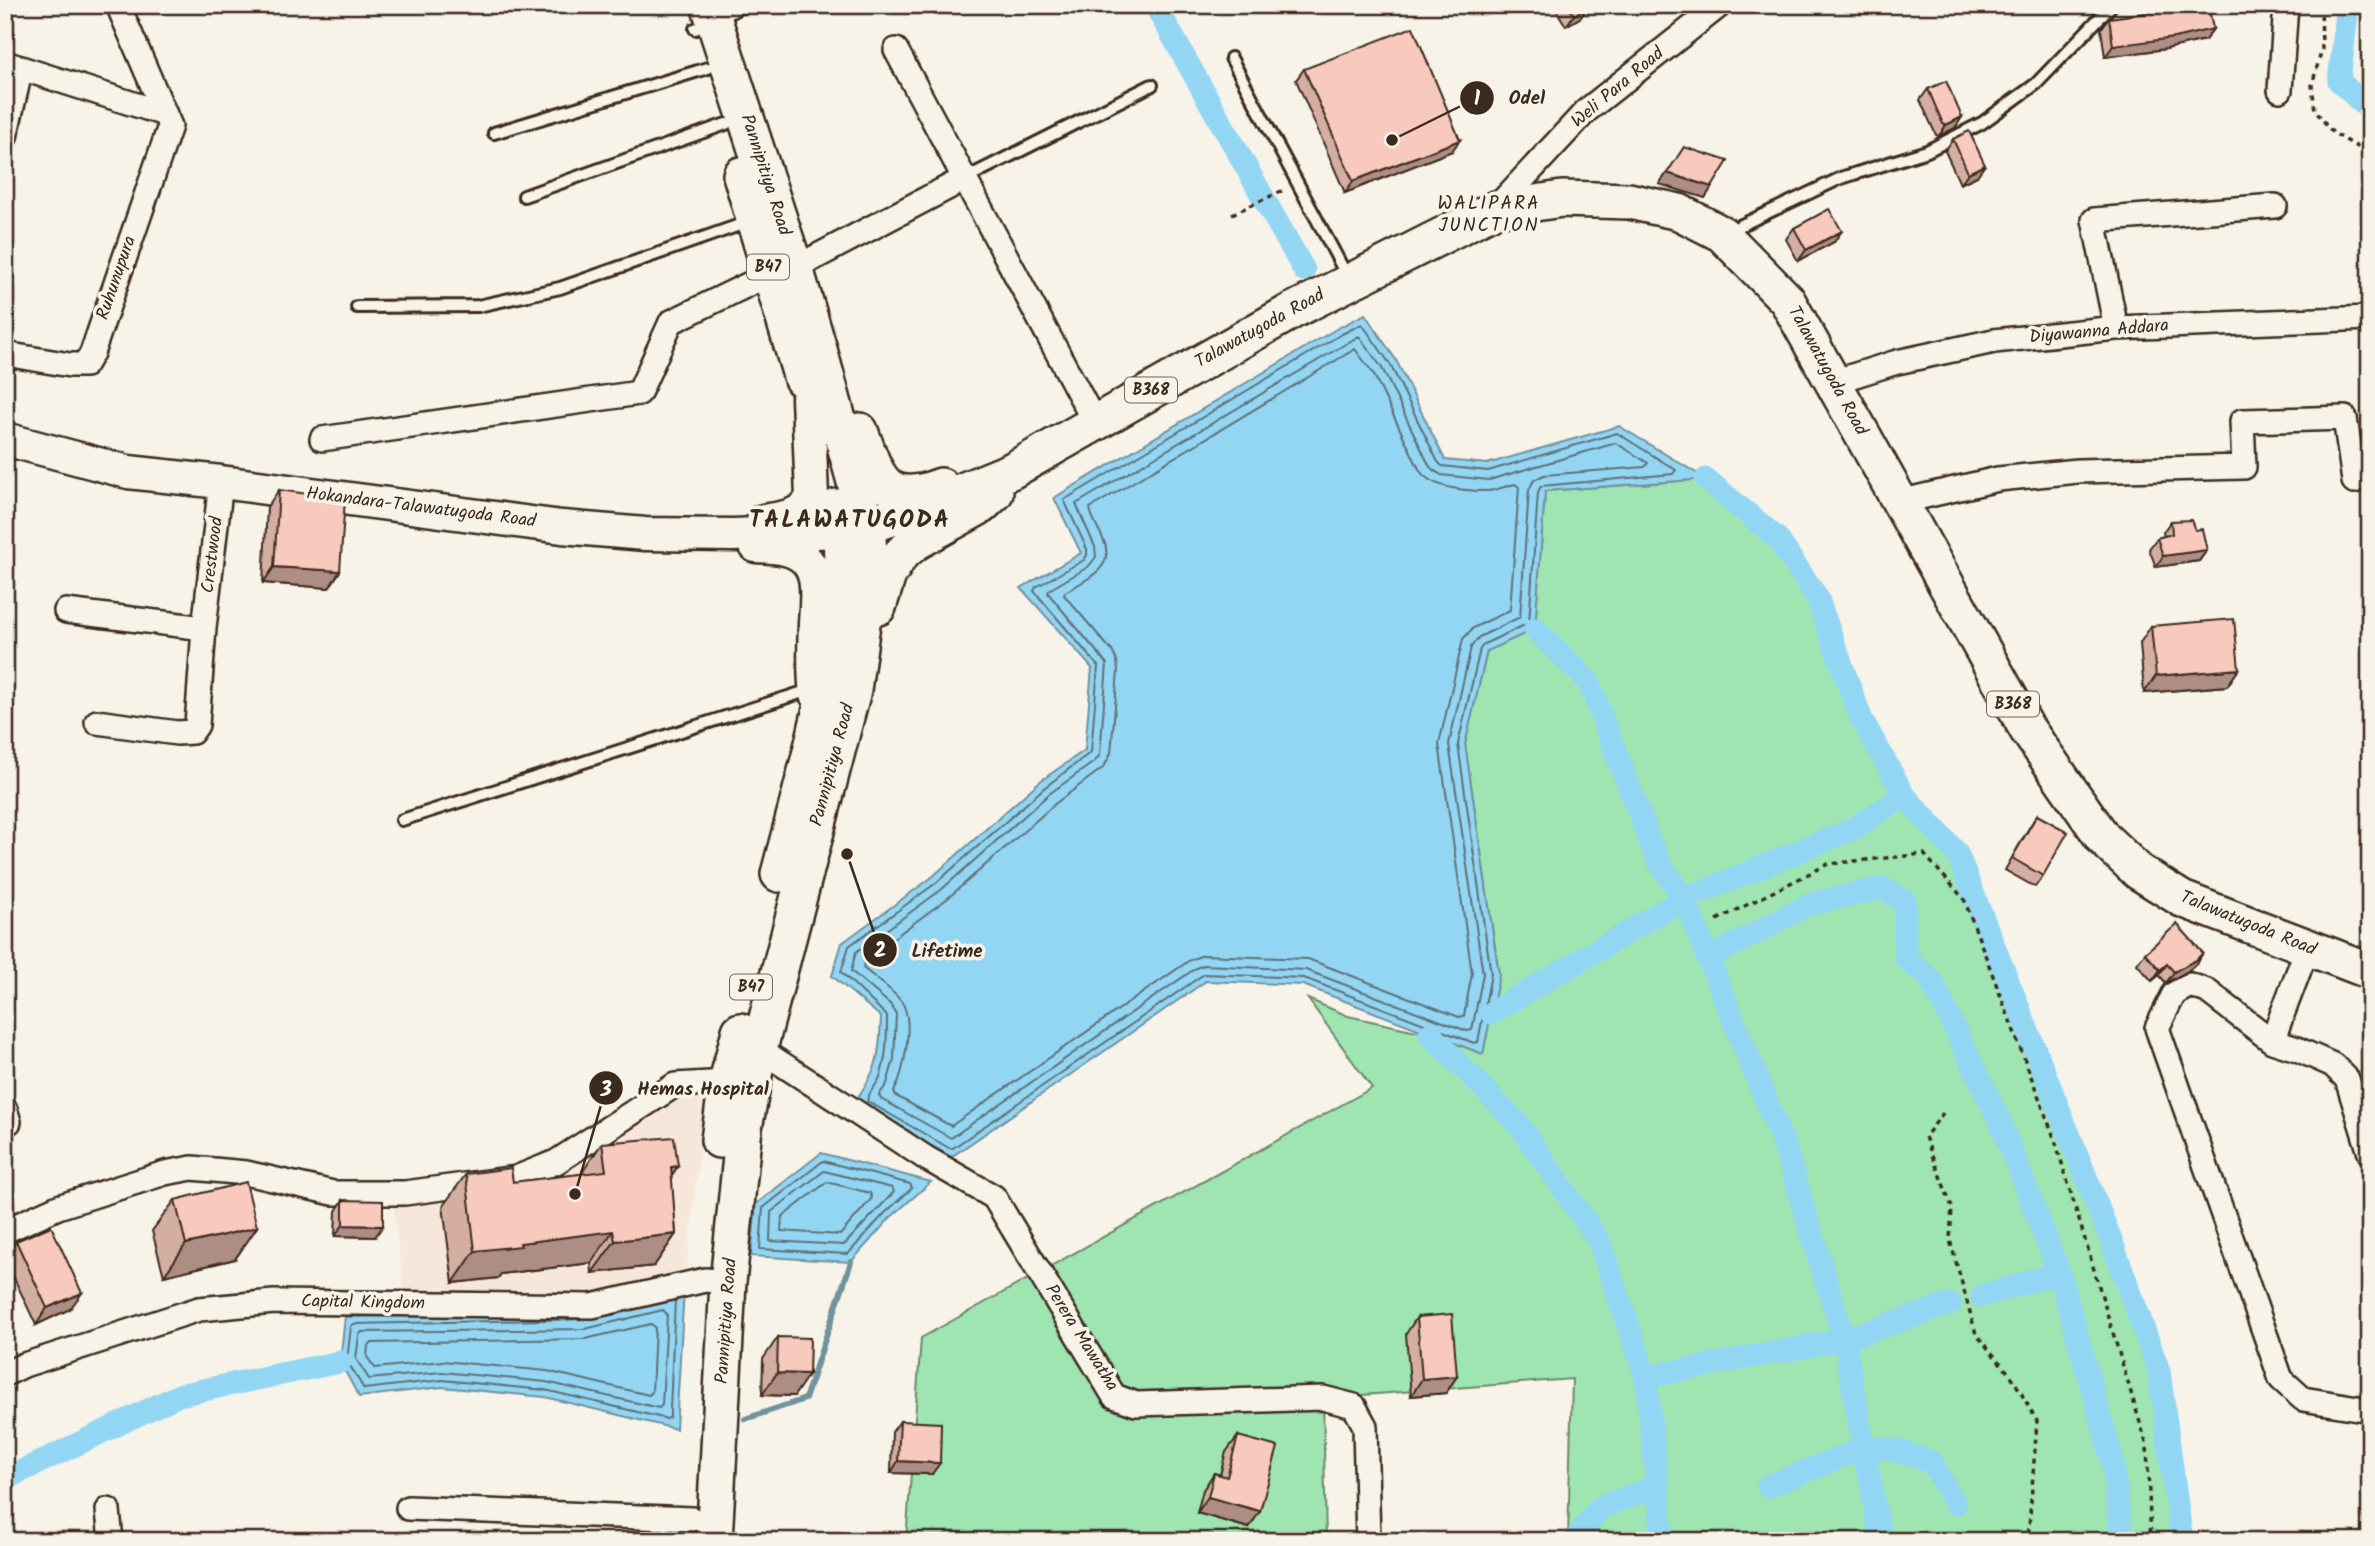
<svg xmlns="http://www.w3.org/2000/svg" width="2375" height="1546" viewBox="0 0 2375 1546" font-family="Kalam,sans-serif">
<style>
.built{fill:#f7e7db}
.green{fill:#9ee5b2;stroke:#6c8868;stroke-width:2}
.water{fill:#93d6f4;stroke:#70919e;stroke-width:2}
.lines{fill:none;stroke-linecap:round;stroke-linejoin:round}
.shore{stroke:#5e6f74;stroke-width:2}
.stream{stroke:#70919e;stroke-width:6}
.canal{stroke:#93d6f4;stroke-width:23}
.lane-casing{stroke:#3b2a1e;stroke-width:16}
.street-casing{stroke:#3b2a1e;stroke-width:28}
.secondary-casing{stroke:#3b2a1e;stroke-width:37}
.primary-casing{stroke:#3b2a1e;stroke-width:40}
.path{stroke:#3b2a1e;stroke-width:3.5;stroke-dasharray:5 5;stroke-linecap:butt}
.lane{stroke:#f7f3e8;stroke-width:10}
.street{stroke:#f7f3e8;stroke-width:23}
.secondary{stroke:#f7f3e8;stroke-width:32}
.primary{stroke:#f7f3e8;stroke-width:35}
.wall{fill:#d5aea3;stroke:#3b2a1e;stroke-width:2}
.shaded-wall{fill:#ae8d84;stroke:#3b2a1e;stroke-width:2}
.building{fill:#f8cabd;stroke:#3b2a1e;stroke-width:2}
.labels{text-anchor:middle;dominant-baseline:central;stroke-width:7;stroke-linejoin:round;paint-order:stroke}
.shield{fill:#f7f3e8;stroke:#73665b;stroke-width:2}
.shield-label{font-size:16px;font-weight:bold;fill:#3b2a1e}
.street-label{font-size:18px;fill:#3b2a1e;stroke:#f7f3e8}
.neighbourhood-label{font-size:19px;letter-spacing:2px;fill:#3b2a1e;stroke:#f7f3e8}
.district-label{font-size:24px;font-weight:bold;letter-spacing:2px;fill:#3b2a1e;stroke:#f7f3e8}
.leader{fill:none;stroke:#3b2a1e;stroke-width:2.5}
.callout-dot{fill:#3b2a1e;stroke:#f7f3e8;stroke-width:2.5}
.mark-label{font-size:21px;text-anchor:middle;font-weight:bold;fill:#fff}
.callout-label{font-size:19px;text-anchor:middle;font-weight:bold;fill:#3b2a1e;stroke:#f7f3e8;stroke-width:7;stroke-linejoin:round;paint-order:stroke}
</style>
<rect width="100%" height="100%" fill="#f7f3e8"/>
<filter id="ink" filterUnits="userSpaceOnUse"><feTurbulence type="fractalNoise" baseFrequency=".0143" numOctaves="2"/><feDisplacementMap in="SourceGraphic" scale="14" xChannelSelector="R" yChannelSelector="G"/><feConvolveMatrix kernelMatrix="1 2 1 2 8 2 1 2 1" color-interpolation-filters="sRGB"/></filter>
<g filter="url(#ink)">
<!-- built -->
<path class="built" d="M706 1091 686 1275 596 1297 404 1292 393 1204 518 1185 665 1097Z"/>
<!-- green -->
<path class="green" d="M1706 479 1777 538 1817 597 1861 718 1904 795 1957 853 2113 1245 2159 1371 2182 1541H1568L1572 1379 1323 1398 1326 1541H906L921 1338 1372 1088 1308 999 1348 1016 1430 1034 1483 1054 1499 974 1465 744 1487 651 1535 629 1545 491Z"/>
<!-- water -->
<path class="water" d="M1365 314 1396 360 1445 460 1487 464 1619 426 1706 479 1545 491 1535 629 1487 651 1465 744 1499 975 1483 1054 1303 985 1206 981 951 1157 854 1103C879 1067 879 1059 881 1017L832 976 842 943 931 878 1039 782 1085 750 1092 668 1021 588 1081 553 1054 498 1336 329Z
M821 1153 931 1182 890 1218 851 1262 751 1256 756 1204Z
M684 1289 676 1429 545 1397 442 1387 359 1397 340 1362 345 1317 584 1313Z"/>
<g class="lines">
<!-- shore -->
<path class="shore" d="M1362 324 1390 364 1438 462 1442 466 1488 471 1617 433 1676 470 1673 474 1541 486 1538 492 1529 623 1484 644 1480 649 1458 744 1491 974 1478 1042 1474 1043 1304 978 1204 974 953 1148H949L867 1101C868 1092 877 1086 880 1077 887 1058 887 1036 887 1016L841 972 849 946 936 883 1044 788 1091 752 1098 666 1034 591 1036 587 1084 560 1087 555V549L1064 500 1340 335Z
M1359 336 1382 368 1430 467 1441 475 1489 480 1616 443 1648 463 1645 467 1544 475 1534 480 1529 490 1520 617 1479 637 1471 647 1449 744 1483 974 1472 1030 1467 1031 1306 970 1204 965 1196 968 951 1138 881 1099 879 1095 887 1084 894 1059 896 1014 891 1005 851 971 856 952 941 890 1049 794 1094 762 1100 755 1107 664 1048 593 1049 590 1088 567 1096 557 1095 547 1076 504Z
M1355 349 1373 373 1420 471C1432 489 1467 491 1488 491 1497 490 1506 486 1515 484L1519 487 1510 610 1473 628 1463 639 1439 744 1472 973 1464 1016 1459 1017 1308 959 1203 955 1190 960 951 1126 896 1096 894 1092C904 1073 915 1019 901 1001 891 988 875 978 863 968L865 959 948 898 1056 803 1104 767 1111 753 1118 671 1117 661 1112 651 1064 595 1065 592C1086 580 1117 568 1103 539 1099 529 1091 518 1090 508Z
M823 1161 910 1184 912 1188 885 1213 848 1254 760 1249 763 1208Z
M824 1171 892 1188 894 1192 844 1245 770 1241 771 1212Z
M827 1182 870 1193 872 1198 840 1235 781 1231 782 1217Z
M663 1310 667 1314 662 1405 659 1408 546 1382 442 1372 369 1379 356 1359 359 1335 362 1332 585 1329Z
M589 1319 354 1324 351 1326 347 1361 364 1389 442 1380 545 1390 667 1419 670 1417V1409L675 1300
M651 1324 655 1327 652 1392 649 1395 547 1371 443 1361 375 1368 367 1357 368 1345 371 1343 585 1339Z"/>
<!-- stream -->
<path class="stream" d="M745 1419 805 1399 851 1262"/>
<!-- canal -->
<path class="canal" d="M1155 5 1304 270
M2348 5 2339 81 2370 110
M1535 629 1588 681 1657 859 1684 899 1785 1147 1844 1339 1881 1541
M1904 795 1957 853 2113 1245 2159 1371 2182 1541
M1708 959 1809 904 1882 888 1905 900V957L1931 980 2000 1121 2059 1272 2112 1458 2122 1541
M1491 1013 1684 899 1855 828 1904 795 1861 718 1817 597 1777 538 1706 479
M1430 1034 1520 1126 1599 1241 1646 1377 1663 1541
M1982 1296 2059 1272
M1646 1377 1844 1339 1950 1304
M5 1479 179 1395 340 1362
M1768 1486 1864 1448 1892 1449 1932 1462 1955 1504
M1574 1541 1600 1507 1658 1486"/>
<!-- lane casing -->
<g class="lane-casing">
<path id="lane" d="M695 29 716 21 744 5
M1231 58 1348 278
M494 133 708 68
M964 179 1152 85
M524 196 726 124
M1729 231 1841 178 1927 151 1982 123 2036 84 2112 5
M357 307 478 306 560 288 751 221
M402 820 813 689"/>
</g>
<!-- street casing -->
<g class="street-casing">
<path id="street" d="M896 50 1095 423
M5 63 165 114
M2280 90 2286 5
M5 137 21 68
M1495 209 1586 111 1720 5
M795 268 964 179
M2116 328 2094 220 2275 206
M5 354 70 365H85L92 353 170 126 118 5
M1833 382 1897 362 1994 341 2116 328 2370 318
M322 439 639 393 671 322 770 274
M1899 502 1998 479 2078 471 2244 467 2242 421 2345 418 2354 481
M66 611 204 628
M97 722 177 733 192 732 197 725 204 628 221 482
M2272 1041 2307 949
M759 1049 926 1158 994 1197 1114 1396 1136 1404 1323 1398 1354 1406 1365 1426 1368 1541
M5 1109 9 1122
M2370 1153 2347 1079 2333 1065 2297 1049 2272 1041 2207 991 2190 985 2174 994 2157 1028 2281 1379 2303 1399 2370 1410
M5 1231 58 1207 165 1173 192 1168 246 1173 333 1193H405L516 1178 556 1162 675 1085 727 1082
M5 1374 24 1365 199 1309 274 1302 592 1306 705 1280 728 1282
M408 1508 692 1519
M108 1510 111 1541"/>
</g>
<!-- secondary casing -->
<g class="secondary-casing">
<path id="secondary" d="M5 439 128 472 221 482 562 527 645 534 732 535 842 531
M763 521C782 518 804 516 812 497L808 398
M756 546C769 547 782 546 794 552 823 564 816 598 815 624 814 646 813 671 816 694"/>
</g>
<!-- primary casing -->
<g class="primary-casing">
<path id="primary" d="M709 5 795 268 818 346 867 526 870 565 853 690 759 1049 744 1128 728 1282 714 1541
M741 175 802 379
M860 431C877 477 884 508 941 486
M842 531 867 526 916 510 1011 471 1292 311 1495 209 1562 199 1629 201 1679 212 1722 234 1787 300 2027 729 2103 838 2139 872 2182 899 2370 971
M878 607 888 575 901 554 916 542 981 506 995 493
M779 874C799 797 822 719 834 640 841 595 846 552 837 507
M719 1140 727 1082 740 1031"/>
</g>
<!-- path -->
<path class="path" d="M2321 5 2322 49 2312 85 2315 110 2333 133 2370 154
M1232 214 1284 190
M1717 920 1828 864 1924 854 1964 899 2055 1140 2147 1446 2151 1541
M1943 1113 1925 1137 1952 1207 1950 1240 1976 1334 2012 1377 2037 1421 2028 1541"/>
<!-- lane -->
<use href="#lane" class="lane"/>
<!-- street -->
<use href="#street" class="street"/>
<!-- secondary -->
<use href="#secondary" class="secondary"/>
<!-- primary -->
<use href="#primary" class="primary"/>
</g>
<!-- wall -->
<path class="wall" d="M1553 5H1588L1581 17 1566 26Z
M2160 5H2208L2213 29 2205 40 2166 49 2105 57 2101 29 2109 18 2155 12Z
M1304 69 1452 151 1345 193 1296 80Z
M1928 89 1962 117 1955 128 1939 136 1936 135 1920 100Z
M1953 139 1977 176 1960 184 1945 151Z
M1794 228 1834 242 1798 261 1786 239Z
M279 490 340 571 329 588 263 583 267 507Z
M2171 521 2195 530 2207 550 2199 561 2156 567 2149 549 2157 538 2164 536 2163 532Z
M2151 626 2239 669 2227 686 2144 693 2140 643Z
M2037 815 2043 876 2035 887 2005 870 2030 826Z
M2145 953 2196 964 2188 971 2166 983 2159 975 2152 981 2137 964Z
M602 1143 678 1166 671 1176 676 1234 654 1266 592 1273 591 1263 501 1274 498 1278 453 1283 443 1206 466 1174 513 1182 581 1174Z
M175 1200 257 1227 235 1259 164 1276 152 1231Z
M343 1200 375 1237 335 1236 336 1211Z
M16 1241 70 1309 36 1325 5 1259Z
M1417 1317 1457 1376 1446 1393 1411 1396 1406 1334Z
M778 1337 794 1396 762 1395 763 1359Z
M900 1421 932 1474 891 1473 892 1432Z
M1238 1436 1249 1528 1197 1513 1203 1490 1214 1473 1220 1475 1226 1452Z"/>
<!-- shaded-wall -->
<path class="shaded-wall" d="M1588 6 1581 17 1566 26 1574 15Z
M2213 29 2205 40 2166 49 2105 57 2113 46Z
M1962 117 1955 128 1939 136 1946 125Z
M1460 140 1452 151 1345 193 1353 181Z
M1985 165 1977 176 1960 184 1968 173Z
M1667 173 1712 187 1705 198 1659 184Z
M1842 231 1834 242 1798 261 1806 250Z
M2207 550 2199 561 2156 567 2163 556Z
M274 567 340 571 329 588 263 583Z
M2239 669 2227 686 2144 693 2156 676Z
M2203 953 2196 964 2188 971 2166 983 2174 972Z
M2167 964 2159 975 2152 981 2160 970Z
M678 1166 656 1198 671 1167Z
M343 1225 383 1226 375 1237 335 1236Z
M257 1227 235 1259 164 1276 186 1244Z
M613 1231 591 1263 501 1274 498 1278 453 1283 475 1251 520 1243Z
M676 1234 654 1266 592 1273 615 1241Z
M82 1293 70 1309 36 1325 47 1308Z
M777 1373 809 1374 794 1396 762 1395Z
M1457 1376 1446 1393 1411 1396 1422 1379Z
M898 1461 940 1463 932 1474 891 1473Z
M1208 1497 1260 1511 1249 1528 1197 1513Z"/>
<!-- building -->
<path class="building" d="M1567 5H1588V6L1574 15Z
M2161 5H2208L2213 29 2174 38 2113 46 2109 18 2162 11Z
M1413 27 1460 140 1353 181 1304 69Z
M1946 81 1962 117 1946 125 1943 124 1928 89Z
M1969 131 1985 165 1968 173 1953 139Z
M1684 147 1728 161 1712 187 1667 173Z
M1829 209 1842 231 1806 250 1794 228Z
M279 490 345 499 340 571 274 567Z
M2191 520 2195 530 2202 529 2207 550 2163 556 2157 538 2172 534 2171 521Z
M2234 619 2239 669 2156 676 2151 626Z
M2037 815 2068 832 2043 876 2012 858Z
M2177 924 2203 953 2196 960 2174 972 2167 964 2160 970 2145 953Z
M674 1137 678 1166 671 1167 676 1234 615 1241 613 1231 520 1243 521 1246 475 1251 466 1174 511 1168 513 1182 606 1171 602 1143Z
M246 1182 257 1227 186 1244 175 1200Z
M343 1200 383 1201V1226L343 1225Z
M51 1226 82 1293 47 1308 16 1241Z
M1452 1314 1457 1376 1422 1379 1417 1317Z
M778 1337 810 1338 809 1374 777 1373Z
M900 1421 941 1423 940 1463 898 1461Z
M1238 1436 1278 1447 1260 1511 1208 1497 1214 1473 1227 1477Z"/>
</g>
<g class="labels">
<!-- shield labels -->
<g class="shield">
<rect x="747" y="254.5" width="42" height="25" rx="5"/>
<rect x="1125" y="377.5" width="52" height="25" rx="5"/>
<rect x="1987" y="691.5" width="52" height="25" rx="5"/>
<rect x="730" y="974.5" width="42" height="25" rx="5"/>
</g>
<g class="shield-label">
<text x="768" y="267">B47</text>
<text x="1151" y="390">B368</text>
<text x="2013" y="704">B368</text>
<text x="751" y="987">B47</text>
</g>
<!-- street labels -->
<g class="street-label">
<text transform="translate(1618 88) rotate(-40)">Weli Para Road</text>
<text transform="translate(765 175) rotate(72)">Pannipitiya Road</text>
<text transform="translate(117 278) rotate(-71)">Ruhunupura</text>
<text transform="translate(1260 329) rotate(-29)">Talawatugoda Road</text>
<text transform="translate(2099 332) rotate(-5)">Diyawanna Addara</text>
<text transform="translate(1827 371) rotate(61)">Talawatugoda Road</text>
<text transform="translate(421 508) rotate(7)">Hokandara-Talawatugoda Road</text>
<text transform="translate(213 555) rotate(-83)">Crestwood</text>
<text transform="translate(833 765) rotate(-75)">Pannipitiya Road</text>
<text transform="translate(2248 924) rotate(22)">Talawatugoda Road</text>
<text transform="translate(363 1303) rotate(1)">Capital Kingdom</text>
<text transform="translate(727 1321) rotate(-86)">Pannipitiya Road</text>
<text transform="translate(1081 1338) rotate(58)">Perera Mawatha</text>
</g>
<!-- neighbourhood labels -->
<g class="neighbourhood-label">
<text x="1489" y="204">WALIPARA<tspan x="1489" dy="22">JUNCTION</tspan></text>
</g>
<!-- district labels -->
<g class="district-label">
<text x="850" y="520">TALAWATUGODA</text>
</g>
</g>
<!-- callouts -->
<path class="leader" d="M1392 140L1477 98M847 854L880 950M575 1194L606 1088"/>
<g class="callout-dot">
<circle cx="1392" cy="140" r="7"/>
<circle cx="847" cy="854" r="7"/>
<circle cx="575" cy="1194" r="7"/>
<circle cx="1477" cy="98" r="18"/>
<circle cx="880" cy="950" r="18"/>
<circle cx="606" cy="1088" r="18"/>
</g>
<g class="mark-label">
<text x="1477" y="105">1</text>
<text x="880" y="957">2</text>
<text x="606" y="1096">3</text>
</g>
<g class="callout-label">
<text x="1527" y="104">Odel</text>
<text x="947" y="957">Lifetime</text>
<text x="703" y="1095">Hemas Hospital</text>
</g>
<!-- margin -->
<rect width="2375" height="1546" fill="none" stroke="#f7f3e8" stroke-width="28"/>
<rect x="14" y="14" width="2347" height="1518" fill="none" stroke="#3b2a1e" stroke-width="2.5" filter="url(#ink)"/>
</svg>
